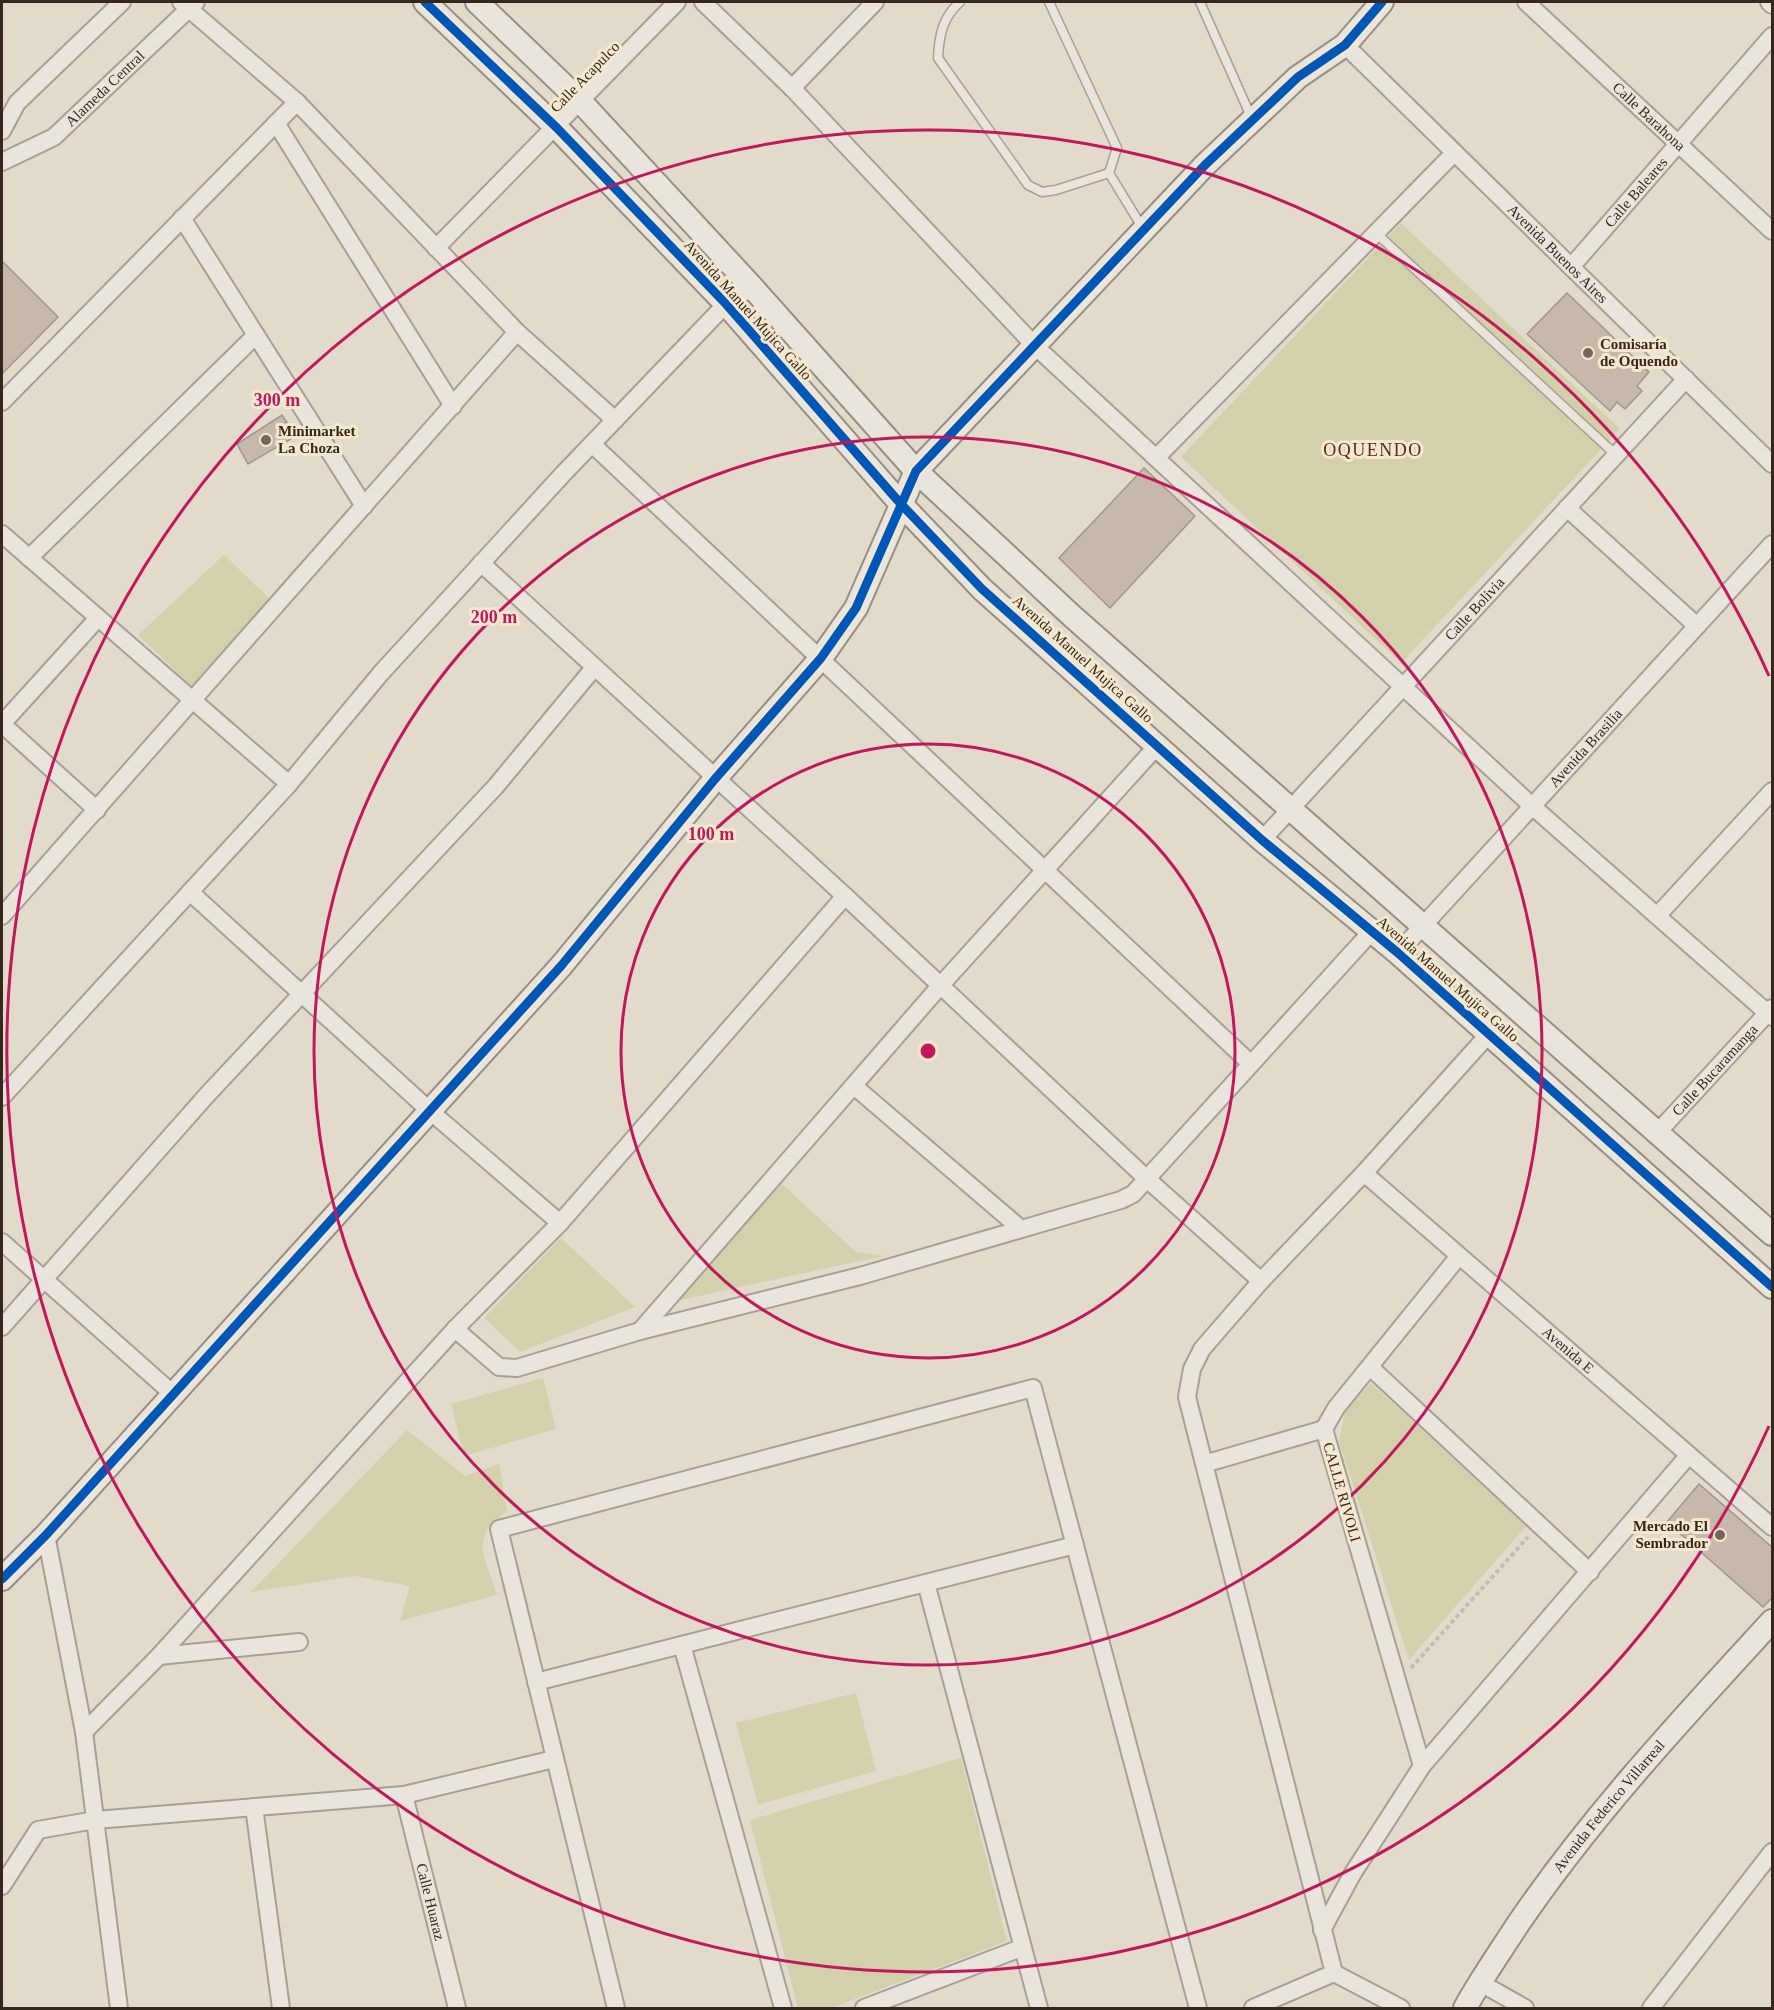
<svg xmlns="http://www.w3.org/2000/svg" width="1774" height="2010" viewBox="0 0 1774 2010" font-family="Georgia,serif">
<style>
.green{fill:#d3d1ac}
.building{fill:#c6b8ab;stroke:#a2968a;stroke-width:1.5}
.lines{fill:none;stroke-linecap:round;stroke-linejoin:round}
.lane-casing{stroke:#a79f94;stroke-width:11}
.street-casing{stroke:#a79f94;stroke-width:20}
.secondary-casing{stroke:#978f84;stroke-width:26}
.path{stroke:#c3bcb3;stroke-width:4;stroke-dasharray:4.5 3;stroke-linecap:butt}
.lane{stroke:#eae5dc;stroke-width:8}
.street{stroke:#eae5dc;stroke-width:16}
.secondary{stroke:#eae5dc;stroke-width:22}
.cycleway-casing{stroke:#f4e8cf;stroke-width:13}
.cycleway{stroke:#0057b8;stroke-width:9}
.ring{fill:none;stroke:#c2185b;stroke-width:3}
.poi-dot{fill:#72665a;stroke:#f4e8cf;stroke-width:2}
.labels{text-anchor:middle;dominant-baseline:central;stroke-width:6;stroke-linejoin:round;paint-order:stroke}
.street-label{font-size:15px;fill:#35271d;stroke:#f4e8cf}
.poi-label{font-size:15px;font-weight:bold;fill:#35271d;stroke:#f4e8cf;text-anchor:start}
.quarter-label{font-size:18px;letter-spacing:1.5px;fill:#60281d;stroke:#f4e8cf}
.centre{fill:#c2185b;stroke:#f4e8cf;stroke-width:3}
.ring-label{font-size:18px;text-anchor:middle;font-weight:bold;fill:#c2185b;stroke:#f4e8cf;stroke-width:6;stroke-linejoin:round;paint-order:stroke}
</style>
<rect width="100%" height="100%" fill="#e2daca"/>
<!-- green -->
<path class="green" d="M1401 223 1620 429 1401 663 1181 457Z
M224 555 272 601 194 688 138 635Z
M782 1184 856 1252 883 1256 676 1301Z
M561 1238 635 1307 520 1352 484 1318Z
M543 1378 556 1429 464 1456 451 1404Z
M1371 1383 1526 1526 1409 1660 1339 1441 1345 1412Z
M407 1430 465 1476 499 1464 507 1511C468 1538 485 1556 497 1595L400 1621 410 1586 355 1576 251 1592Z
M856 1693 876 1771 758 1805 736 1723Z
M961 1758 1007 1941 831 2008H798L750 1820Z"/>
<!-- building -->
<path class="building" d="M2 261 58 317 2 374Z
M1567 293 1649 372 1637 386 1642 391 1625 409 1617 402 1610 411 1527 334Z
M282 415 296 436 248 464 237 444Z
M1144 468 1195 516 1110 608 1059 558Z
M1699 1484 1773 1548V1597L1763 1607 1667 1522Z"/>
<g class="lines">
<!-- lane casing -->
<g class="lane-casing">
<path id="lane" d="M960 2C943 17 939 35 938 58L1028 185 1042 192 1056 190 1109 173
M1049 2 1117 148 1109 173 1142 227
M1200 2 1252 119
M1376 233 1616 455"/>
</g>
<!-- street casing -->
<g class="street-casing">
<g id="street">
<path d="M181 2 297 102 517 332 615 420"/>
<path d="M703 2 792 88 1035 346 1532 806 1772 1017"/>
<path id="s1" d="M1526 2 1772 231"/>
<path d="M1769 2 1772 5"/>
<path id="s2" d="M1345 45 1772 464"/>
<path d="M792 88 875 2"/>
<path d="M276 123 453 406"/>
<path d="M2 131 17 103 122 2"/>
<path id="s3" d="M2 162 54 137 196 2"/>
<path d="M182 218 364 506"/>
<path d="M436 248 677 2"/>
<path id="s4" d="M1571 267 1772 36"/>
<path d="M2 402 297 102"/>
<path d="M592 444 1250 1063"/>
<path d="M1156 458 1454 153"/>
<path d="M1567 508 1697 626"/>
<path d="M2 534 289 784"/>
<path d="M29 558 256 335"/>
<path d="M481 563 845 896 1147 1179 1261 1281"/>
<path d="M2 724 98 618"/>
<path d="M2 724 97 810"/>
<path id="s5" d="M1262 840 1686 379"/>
<path d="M190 892 430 1111 560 1223"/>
<path d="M2 916 517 332"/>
<path d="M1657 916 1772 791"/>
<path id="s6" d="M1398 953 1772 544"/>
<path d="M854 1086 1021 1229"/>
<path d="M2 1097 289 784 381 673 563 474 726 304 752 287"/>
<path id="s7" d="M1658 1132 1772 1008"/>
<path id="s8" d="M1364 1173 1772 1527"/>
<path d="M2 1242 173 1394"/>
<path d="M2 1327 207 1095 496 786 593 669"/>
<path d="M455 1329 499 1367 517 1368 640 1331 860 1276 1121 1200 1133 1194 1372 931"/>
<path d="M640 1331 940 986 1157 746"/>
<path d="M1370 1367 1590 1572"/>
<path d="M1204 1464 1324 1429"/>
<path d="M46 1535 84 1732 119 2008"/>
<path d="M926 1583 1039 2008"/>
<path d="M682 1645 783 2008"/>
<path d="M159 1656 299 1642"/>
<path d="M536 1682 1075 1545"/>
<path d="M84 1732 159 1656 455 1329 560 1223 845 896"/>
<path d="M1422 1766 1324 1429 1336 1408 1459 1256"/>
<path id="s9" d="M404 1795 457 2008"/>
<path d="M254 1807 281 2008"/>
<path d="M2 1886 38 1830 95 1820 404 1795 554 1759"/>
<path d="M1322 1930 1353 1873 1422 1766 1688 1456"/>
<path d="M1479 1982 1525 2008"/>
<path d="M616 2008 499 1529 1033 1388 1198 2008"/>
<path d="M864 2008 1021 1948"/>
<path d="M1253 2008 1334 1973"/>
<path d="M1401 2008 1334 1973 1187 1397 1192 1369 1202 1349 1261 1281 1364 1173 1488 1035"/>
<path d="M1651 2008 1772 1852"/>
</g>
</g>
<!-- secondary casing -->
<g class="secondary-casing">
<g id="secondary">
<path d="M425 2 557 128 726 304 900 503 982 589 1262 840 1398 953 1772 1287"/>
<path d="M477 2 581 102 752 287 916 471 1072 616 1772 1234"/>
<path d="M2 1579 46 1535 561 966 715 779 821 658 856 608 916 471 1205 165 1298 77 1345 45 1382 2"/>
<path id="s10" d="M1465 2008C1481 1979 1500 1952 1518 1924 1593 1814 1683 1718 1772 1621"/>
</g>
</g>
<!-- path -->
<path class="path" d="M1411 1668 1528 1537"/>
<!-- lane -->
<use href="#lane" class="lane"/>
<!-- street -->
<use href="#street" class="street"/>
<!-- secondary -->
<use href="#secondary" class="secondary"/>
<!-- cycleway casing -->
<g class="cycleway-casing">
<path id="cycleway" d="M425 2 557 128 726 304 900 503 982 589 1262 840 1398 953 1772 1287
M2 1579 46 1535 561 966 715 779 821 658 856 608 916 471 1205 165 1298 77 1345 45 1382 2"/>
</g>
<!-- cycleway -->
<use href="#cycleway" class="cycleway"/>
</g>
<!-- distance rings -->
<g class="ring">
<circle cx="928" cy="1051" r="307"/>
<circle cx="928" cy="1051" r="614"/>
<path d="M1769 1426A921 921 0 1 1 1769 676"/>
</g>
<!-- markers -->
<g class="poi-dot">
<circle cx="1588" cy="353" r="6"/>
<circle cx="266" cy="440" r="6"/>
<circle cx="1720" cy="1535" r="6"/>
</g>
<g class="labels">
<!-- street labels -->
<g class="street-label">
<text transform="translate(585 77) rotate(-46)">Calle Acapulco</text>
<text stroke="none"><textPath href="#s3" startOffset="128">Alameda Central</textPath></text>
<text stroke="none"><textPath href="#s1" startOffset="168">Calle Barahona</textPath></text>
<text stroke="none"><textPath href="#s4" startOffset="99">Calle Baleares</textPath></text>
<text stroke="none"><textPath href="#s2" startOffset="298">Avenida Buenos Aires</textPath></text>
<text transform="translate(748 310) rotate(48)">Avenida Manuel Mujica Gallo</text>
<text stroke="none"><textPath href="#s5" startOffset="314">Calle Bolivia</textPath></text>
<text transform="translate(1083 659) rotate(42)">Avenida Manuel Mujica Gallo</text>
<text stroke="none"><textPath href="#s6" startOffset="278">Avenida Brasilia</textPath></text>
<text transform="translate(1448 979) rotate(41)">Avenida Manuel Mujica Gallo</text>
<text stroke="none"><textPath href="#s7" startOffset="84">Calle Bucaramanga</textPath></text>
<text stroke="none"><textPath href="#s8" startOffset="270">Avenida E</textPath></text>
<text transform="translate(1342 1492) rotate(74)">CALLE RIVOLI</text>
<text stroke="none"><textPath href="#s10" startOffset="248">Avenida Federico Villarreal</textPath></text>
<text stroke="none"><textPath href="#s9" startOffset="110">Calle Huaraz</textPath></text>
</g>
<!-- poi labels -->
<g class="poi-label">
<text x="1600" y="344">Comisaría<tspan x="1600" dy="17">de Oquendo</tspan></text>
<text x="278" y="431">Minimarket<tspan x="278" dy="17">La Choza</tspan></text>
<text x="1708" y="1526" text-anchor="end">Mercado El<tspan x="1708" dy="17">Sembrador</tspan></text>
</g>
<!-- quarter labels -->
<g class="quarter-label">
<text x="1373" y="450">OQUENDO</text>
</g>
</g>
<circle cx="928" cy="1051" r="9" class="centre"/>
<g class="ring-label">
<text x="277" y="406">300 m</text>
<text x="494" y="623">200 m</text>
<text x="711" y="840">100 m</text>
</g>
<!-- border -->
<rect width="1774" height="2010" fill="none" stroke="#35271d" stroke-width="6"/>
</svg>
